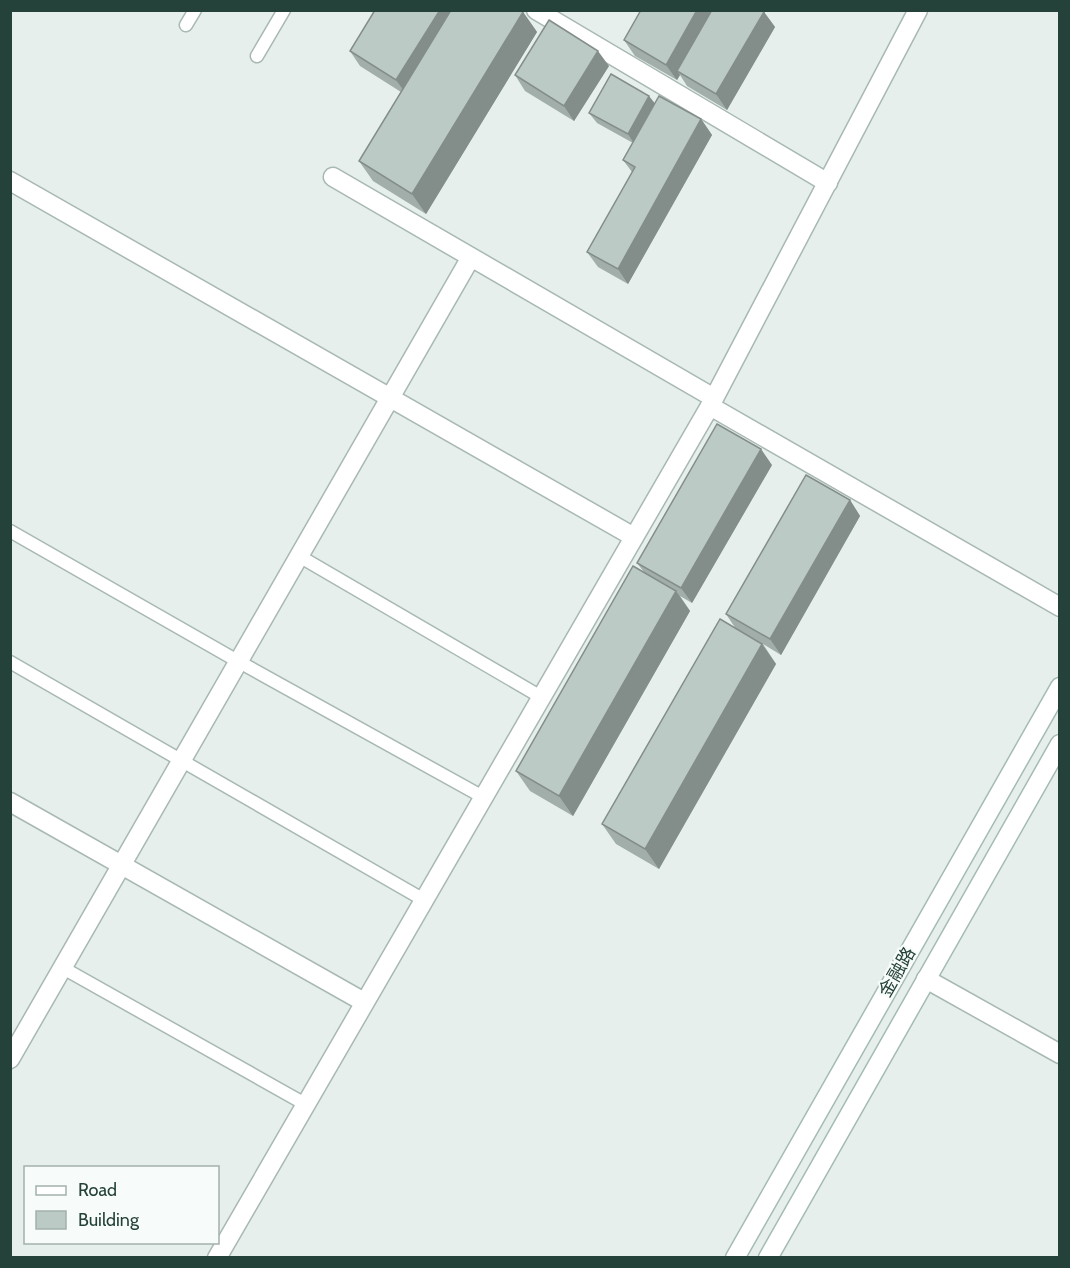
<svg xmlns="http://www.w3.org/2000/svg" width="1070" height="1268" viewBox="0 0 1070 1268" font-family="Cabin,'Noto Sans SC',sans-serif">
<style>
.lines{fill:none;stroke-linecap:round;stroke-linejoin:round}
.service-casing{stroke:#a8b8b2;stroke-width:15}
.minor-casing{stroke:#a8b8b2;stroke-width:21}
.tertiary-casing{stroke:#a8b8b2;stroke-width:21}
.secondary-casing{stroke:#a4bbb3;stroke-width:21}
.service{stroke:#fff;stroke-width:12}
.minor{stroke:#fff;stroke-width:18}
.tertiary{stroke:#fff;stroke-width:18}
.secondary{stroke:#fff;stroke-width:18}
.wall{fill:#a1aea9}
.shaded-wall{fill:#838d89}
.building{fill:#bbcac4;stroke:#838d89;stroke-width:1.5}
.labels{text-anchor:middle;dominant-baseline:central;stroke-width:4.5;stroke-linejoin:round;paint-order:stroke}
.street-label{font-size:18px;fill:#24423a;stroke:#f7fbf9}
</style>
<rect width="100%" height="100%" fill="#e6efeb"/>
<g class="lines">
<!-- service casing -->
<g class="service-casing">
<path id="service" d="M186 25 195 10
M257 56 284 10
M10 531 234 659 483 797
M299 556 541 697
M10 662 424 900
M63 968 305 1104"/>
</g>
<!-- minor casing -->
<g class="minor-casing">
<path id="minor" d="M536 10 828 183
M333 177 714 398
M10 181 634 537
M710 406 1060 607
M10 802 364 1002
M926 979 1060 1054
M10 1059 471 257"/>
</g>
<!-- tertiary casing -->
<g class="tertiary-casing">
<path id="tertiary" d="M217 1258 710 406 918 10"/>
</g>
<!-- secondary casing -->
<g class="secondary-casing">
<path id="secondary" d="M735 1258 1060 687
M768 1258 1060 744"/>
</g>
<!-- service -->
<use href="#service" class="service"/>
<!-- minor -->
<use href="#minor" class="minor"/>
<!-- tertiary -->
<use href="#tertiary" class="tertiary"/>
<!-- secondary -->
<use href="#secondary" class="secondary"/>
</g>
<!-- wall -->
<path class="wall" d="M523 12 537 32 426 214 373 181 359 161 401 92 360 66 350 51Z
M764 12 775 27 727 110 687 86 680 75 677 80 635 56 624 40Z
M609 66 574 121 525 91 515 75Z
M655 104 701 119 712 135 628 284 598 267 587 252 632 172 623 160 633 143 597 123 589 113Z
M772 465 692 603 680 596 690 611 573 816 530 791 516 771 644 572 637 563Z
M850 500 860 516 781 655 763 644 776 664 659 869 616 844 602 824 736 629 726 614Z"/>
<!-- shaded-wall -->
<path class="shaded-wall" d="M440 10H460L407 95 396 80Z
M697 10H717L677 71 680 75 677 80 666 65Z
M523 12 537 32 426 214 412 194Z
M764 12 775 27 727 110 716 94Z
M598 51 609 66 574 121 564 106Z
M649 96 657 106 635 145 628 134Z
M701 119 712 135 628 284 618 269Z
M761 449 772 465 692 603 681 588Z
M850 500 860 516 781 655 770 639Z
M676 591 690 611 573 816 559 796Z
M762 644 776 664 659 869 645 849Z"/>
<!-- building -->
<path class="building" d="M375 10H440L396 80 350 51Z
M451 10H521L523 12 412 194 359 161Z
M641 10H697L666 65 624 40Z
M712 10H762L764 12 716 94 677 71Z
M549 20 598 51 564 106 515 75Z
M611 74 649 96 628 134 589 113Z
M659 96 701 119 618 269 587 252 635 167 623 160Z
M717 424 761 449 681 588 637 563Z
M806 475 850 500 770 639 726 614Z
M633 566 676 591 559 796 516 771Z
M720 619 762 644 645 849 602 824Z"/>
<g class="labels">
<!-- street labels -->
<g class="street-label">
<text transform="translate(897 972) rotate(-60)">金融路</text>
</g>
</g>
<!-- border -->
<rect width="1070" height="1268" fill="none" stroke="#24423a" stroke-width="24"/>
<!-- legend -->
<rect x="24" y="1166" width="195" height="78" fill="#f7fbf9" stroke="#a3b1ad" stroke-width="1.5"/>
<rect x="36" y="1186" width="30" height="9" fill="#ffffff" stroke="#a3b1ad" stroke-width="1.5"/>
<text x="78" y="1196" font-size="18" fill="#24423a">Road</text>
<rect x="36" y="1211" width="30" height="18" fill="#bbcac4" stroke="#a3b1ad" stroke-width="1.5"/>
<text x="78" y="1226" font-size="18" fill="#24423a">Building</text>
</svg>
